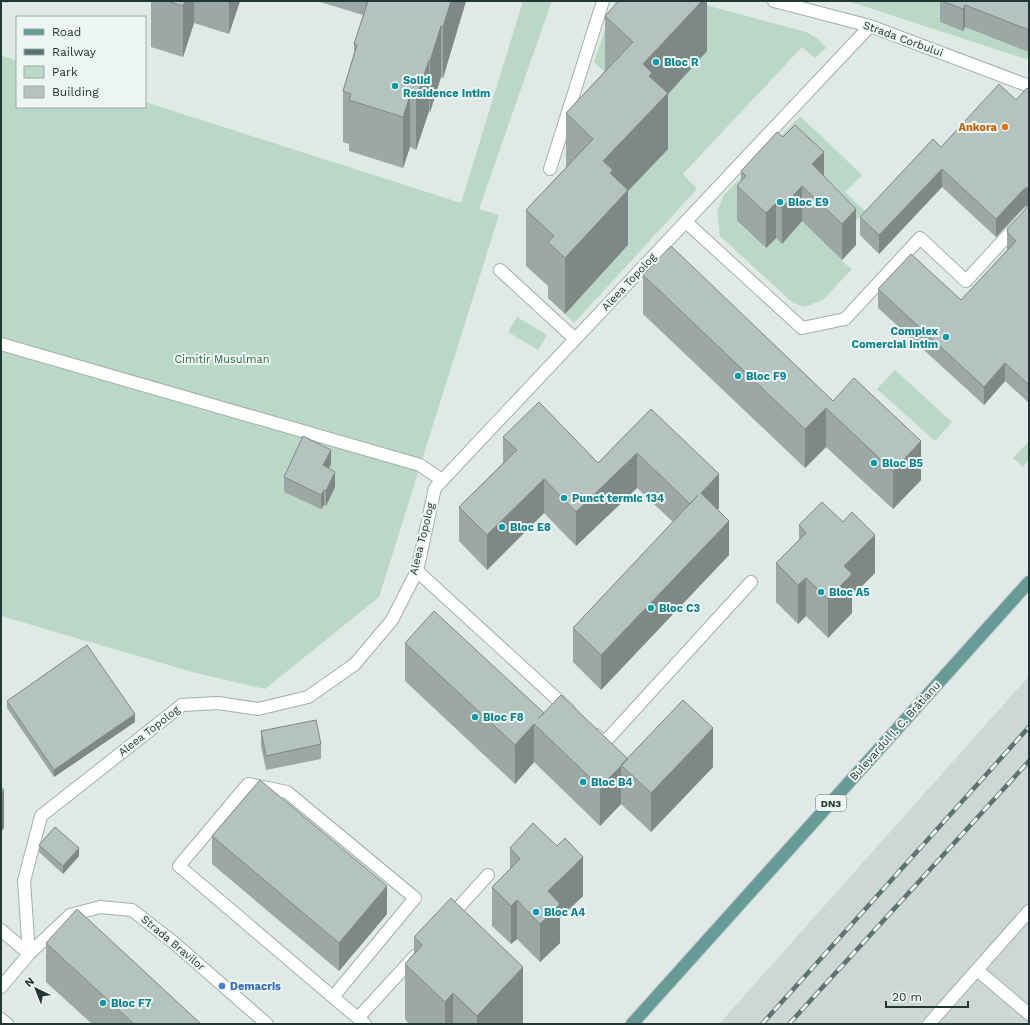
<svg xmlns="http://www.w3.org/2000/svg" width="1030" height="1025" viewBox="0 0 1030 1025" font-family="'Work Sans',sans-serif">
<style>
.built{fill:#cdd8d5}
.green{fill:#b9d8c7;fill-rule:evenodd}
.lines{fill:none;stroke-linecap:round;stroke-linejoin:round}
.lane-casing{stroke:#a2b0ad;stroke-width:14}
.street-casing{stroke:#a2b0ad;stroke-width:14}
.primary-casing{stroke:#bcc3c2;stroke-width:14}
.lane{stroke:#fff;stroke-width:12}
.street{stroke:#fff;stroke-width:12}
.primary{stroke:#669b98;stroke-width:12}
.rail-casing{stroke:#5b7371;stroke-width:4.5}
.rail{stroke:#eef6f3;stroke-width:3;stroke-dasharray:9;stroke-linecap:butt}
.wall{fill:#9ba8a5}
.shaded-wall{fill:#7e8886}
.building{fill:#b4c3c0;stroke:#7e8886}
.culture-dot{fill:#0f9aa8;stroke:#eef6f3;stroke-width:1.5}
.food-dot{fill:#e8710a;stroke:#eef6f3;stroke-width:1.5}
.shop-dot{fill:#3f7fe0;stroke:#eef6f3;stroke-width:1.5}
.labels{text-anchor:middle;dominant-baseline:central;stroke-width:4;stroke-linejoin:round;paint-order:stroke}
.shield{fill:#eef6f3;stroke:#5e706e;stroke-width:1}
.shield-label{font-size:10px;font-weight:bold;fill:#213735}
.street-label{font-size:11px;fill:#213735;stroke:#eef6f3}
.culture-label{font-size:11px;font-weight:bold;fill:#0d838f;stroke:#eef6f3;text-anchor:start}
.food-label{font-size:11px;font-weight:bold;fill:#c56008;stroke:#eef6f3;text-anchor:end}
.park-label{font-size:11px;fill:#2f6a51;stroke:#eef6f3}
.shop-label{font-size:11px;font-weight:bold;fill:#366cbe;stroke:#eef6f3;text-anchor:start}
</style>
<rect width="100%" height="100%" fill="#dfe9e6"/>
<!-- built -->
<path class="built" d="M1029 676V1024H719Z"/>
<!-- green -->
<path class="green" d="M523 1H546L551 3 479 209 499 215 379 597 265 689 196 673 1 616V55L17 61V107H145V102L461 203Z
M615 1H690L806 32 818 39 826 48 815 58 802 47 683 174 697 189 574 323 565 314 628 246 605 72 594 62Z
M848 1H1029V60Z
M800 116 862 175 845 192 865 211 844 233 841 260 852 269 824 299 805 307 793 303 720 236 717 211 724 195ZM737 222 792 232 782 244 776 238 765 248Z
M517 317 547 335 538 350 508 332Z
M895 370 952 422 935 441 877 389Z
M1029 441V460L1023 467 1013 458Z"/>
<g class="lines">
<!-- lane casing -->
<g class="lane-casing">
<path id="lane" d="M550 169 603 1
M686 222 802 328 845 319 920 238 966 281 1029 212
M500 270 575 339
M1 344 420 465 442 480
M417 571 569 710
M596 735 604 743 751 582
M448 919 488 875
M977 970 1029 1014
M333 997 415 898 287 792 248 784 179 866 333 997 358 1018
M365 1024 358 1018 415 956"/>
</g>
<!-- street casing -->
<g class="street-casing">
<path id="street" d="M774 1 870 26 1029 86
M1 930 29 954
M29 954 24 881 41 816 182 705 218 703 258 709 308 697 355 664 392 620 417 571 435 488 870 26
M1 987 29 954 70 915 100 907 132 910 173 942 267 1024
M1 1019 7 1024
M929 1024 1029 911"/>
</g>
<!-- primary casing -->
<g class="primary-casing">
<path id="primary" d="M632 1024 1029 582"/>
</g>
<!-- lane -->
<use href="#lane" class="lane"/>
<!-- street -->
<use href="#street" class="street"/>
<!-- primary -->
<use href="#primary" class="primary"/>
<!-- rail casing -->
<g class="rail-casing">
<path id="rail" d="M762 1024 1029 727
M789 1024 1029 761"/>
</g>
<!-- rail -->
<use href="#rail" class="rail"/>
</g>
<!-- wall -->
<path class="wall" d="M1 1H8L7 3Z
M151 1H240L229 34 194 23 183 57 151 47Z
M317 1H466L443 78 441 77 430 112 429 111 416 150 410 147 403 168 349 151V144L343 142V91L354 53V44L363 15Z
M707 1V51L668 94V149L628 191V245L565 314 548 298V286L526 266V210L566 168V113L605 71V16Z
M940 1H1029V52L965 27 963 31 940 22Z
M1029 90V403L1005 381 984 405 878 308V289L961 300 1007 250V229L1029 205 1024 207 996 237 942 187 879 254 860 235V217L941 147 1016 100Z
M741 171 824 177 856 245 842 260 802 221 782 244 776 238 766 248 737 221V186L741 181Z
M643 275 833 401 921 480 893 509 826 447 805 468 643 314Z
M651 409 719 508 718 510 729 555 601 690 573 662V628L673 522 637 488 576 546 544 513 487 570 459 541V507L503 463V437L598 463Z
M331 464 329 468 335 487 326 506 324 505 321 509 284 492V477Z
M799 525 875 573 852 596V613L828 638 806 616 798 624 776 602V563L799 540Z
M405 643 544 713 628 759 713 767 651 832 621 804 600 826 534 762 515 784 405 681Z
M7 701 135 722 54 777 7 708Z
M261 731 321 744V759L266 770 261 746Z
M212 836 387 914 339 971 212 864Z
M39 845 79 856 63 874 39 852Z
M510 848 583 896 560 918V943L540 962 517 939 511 944 492 926V887L510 870Z
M414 937 523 1023 522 1024H409L405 1019V964L414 953Z
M46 943 201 1024H92L46 982Z"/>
<!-- shaded-wall -->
<path class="shaded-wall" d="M185 1H194V23L183 57V6Z
M229 1H240L229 34Z
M451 1H466L443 78V27Z
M702 1H707V51L668 94V149L628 191V245L565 314V258L643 64Z
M965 5V27L963 31V9Z
M441 26V77L430 112V61Z
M429 60V111L416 150V99Z
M410 96V147L403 168V117Z
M824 152V187L812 164Z
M942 169V187L879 254V235Z
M802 186V221L782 244V208Z
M1029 187V205L1024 207 996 237V219L1024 189Z
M776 203V238L766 248V213Z
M856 209V245L842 260V224Z
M1005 363V381L984 405V387Z
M826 408V447L805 468V429Z
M921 441V480L893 509V471Z
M331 450V464L323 480V465Z
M637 453V488L576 546V512Z
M335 472V487L326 506V491Z
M719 474V508L701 527V493Z
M544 479V513L487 570V535Z
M324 490V505L321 509V495Z
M729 521V555L601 690V655Z
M875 535V573L852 596V613L828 638V599L844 566Z
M806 578V616L798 624V585Z
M135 714V722L54 777V770Z
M534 724V762L515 784V745Z
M713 728V767L651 832V793Z
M621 765V804L600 826V787Z
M4 790V828L1 832V794Z
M79 848V856L63 874V866Z
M583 857V896L560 918V943L540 962V924L548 891Z
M387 886V914L339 971V943Z
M517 900V939L511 944V906Z
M523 967V1023L522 1024H477V1016Z
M453 993V1024H445V1002Z"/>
<!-- building -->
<path class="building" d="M167 1H185L183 6Z
M368 1H451L443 27 441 26 430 61 429 60 416 99 410 96 403 117 349 100 351 94 343 91 357 45 354 44Z
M619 1H702L643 64 652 73 649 76 668 93 603 161 613 170 610 173 628 190 565 258 548 242 554 236 526 210 593 139 566 113 633 42 605 16Z
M942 1H1029V30L965 5 963 9Z
M999 84 1016 100 1027 88 1029 90V187L1024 189 996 219 942 169 879 235 860 217 933 139 941 147Z
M795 125 824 152 812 164 856 209 842 224 802 186 782 208 776 203 766 213 737 186 746 176 741 171 777 132 783 137Z
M1029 205V385L1005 363 984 387 878 289 911 254 961 300 1016 241 1007 232 1008 230 1007 229Z
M671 246 833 401 854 378 921 441 893 471 826 408 805 429 643 275Z
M539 402 598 463 651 409 719 474 701 493 729 521 601 655 573 628 698 495 690 504 637 453 576 512 544 479 487 535 459 507 517 450 503 437Z
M303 436 331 450 323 465 335 472 326 491 324 490 321 495 284 477Z
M822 502 843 522 852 512 875 535 844 566 852 574 828 599 806 578 798 585 776 563 806 533 799 525Z
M434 611 544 713 538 719 561 695 628 759 600 787 534 724 515 745 405 643Z
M87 645 135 714 54 770 7 701Z
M683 700 713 728 651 793 621 765Z
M316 720 321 744 266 756 261 731Z
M260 780 387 886 339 943 212 836Z
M1 787 4 790 1 794Z
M533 823 557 846 565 838 583 857 548 891 560 904 540 924 517 900 511 906 492 887 520 859 510 848Z
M55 827 79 848 63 866 39 845Z
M451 898 523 967 477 1016 453 993 445 1002 405 964 422 945 414 937Z
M77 909 201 1024H134L46 943Z"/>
<!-- markers -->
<g class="culture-dot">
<circle cx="656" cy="62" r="4"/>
<circle cx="395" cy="86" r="4"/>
<circle cx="780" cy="202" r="4"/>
<circle cx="946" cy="337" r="4"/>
<circle cx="738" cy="376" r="4"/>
<circle cx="874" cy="463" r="4"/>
<circle cx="564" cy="498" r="4"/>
<circle cx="502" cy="527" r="4"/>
<circle cx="821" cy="592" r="4"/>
<circle cx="651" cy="608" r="4"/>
<circle cx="475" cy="717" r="4"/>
<circle cx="583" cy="782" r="4"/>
<circle cx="536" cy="912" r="4"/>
<circle cx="103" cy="1003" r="4"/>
</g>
<circle class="food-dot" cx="1005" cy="127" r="4"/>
<circle class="shop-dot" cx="222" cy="986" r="4"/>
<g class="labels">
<!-- shield labels -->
<rect class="shield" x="816" y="795" width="30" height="16" rx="3"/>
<g class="shield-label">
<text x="831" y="803">DN3</text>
</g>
<!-- street labels -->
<g class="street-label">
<text transform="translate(903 39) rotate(20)">Strada Corbului</text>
<text transform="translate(629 282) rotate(-47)">Aleea Topolog</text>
<text transform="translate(422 539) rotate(-76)">Aleea Topolog</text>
<text transform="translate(149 731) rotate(-38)">Aleea Topolog</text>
<text transform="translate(895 731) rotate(-48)">Bulevardul I. C. Brătianu</text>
<text transform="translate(173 943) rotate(40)">Strada Bravilor</text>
</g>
<!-- culture labels -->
<g class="culture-label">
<text x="664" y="62">Bloc R</text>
<text x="403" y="80">Solid<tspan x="403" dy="13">Residence Intim</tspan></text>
<text x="788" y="202">Bloc E9</text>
<text x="938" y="331" text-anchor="end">Complex<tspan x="938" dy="13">Comercial Intim</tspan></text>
<text x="746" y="376">Bloc F9</text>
<text x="882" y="463">Bloc B5</text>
<text x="572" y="498">Punct termic 134</text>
<text x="510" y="527">Bloc E8</text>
<text x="829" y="592">Bloc A5</text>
<text x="659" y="608">Bloc C3</text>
<text x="483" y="717">Bloc F8</text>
<text x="591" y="782">Bloc B4</text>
<text x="544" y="912">Bloc A4</text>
<text x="111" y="1003">Bloc F7</text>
</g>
<!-- food labels -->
<g class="food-label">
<text x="997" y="127">Ankora</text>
</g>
<!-- park labels -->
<g class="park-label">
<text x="222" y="359">Cimitir Musulman</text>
</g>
<!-- shop labels -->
<g class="shop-label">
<text x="230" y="986">Demacris</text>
</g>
</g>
<!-- border -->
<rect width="1030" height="1025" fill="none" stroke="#213735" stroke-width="4"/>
<!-- legend -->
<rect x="16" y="16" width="130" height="92" fill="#eef6f3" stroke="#9caaa7"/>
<rect x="24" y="29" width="20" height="6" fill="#669b98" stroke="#9caaa7"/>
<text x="52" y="36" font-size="12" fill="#213735">Road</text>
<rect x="24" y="49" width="20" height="6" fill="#5b7371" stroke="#9caaa7"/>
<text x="52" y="56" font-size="12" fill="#213735">Railway</text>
<rect x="24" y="66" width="20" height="12" fill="#b9d8c7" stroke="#9caaa7"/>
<text x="52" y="76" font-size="12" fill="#213735">Park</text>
<rect x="24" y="86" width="20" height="12" fill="#b4c3c0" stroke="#9caaa7"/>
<text x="52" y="96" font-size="12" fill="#213735">Building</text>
<!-- north arrow -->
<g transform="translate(36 989) rotate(317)" stroke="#eef6f3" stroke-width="3" paint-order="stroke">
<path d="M0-3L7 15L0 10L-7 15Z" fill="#213735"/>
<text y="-6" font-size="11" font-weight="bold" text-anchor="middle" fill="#213735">N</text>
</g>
<!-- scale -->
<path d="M886 1001v6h82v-6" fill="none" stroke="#213735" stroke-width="2"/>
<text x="892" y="1001" font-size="12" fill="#213735" stroke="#eef6f3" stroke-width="3" paint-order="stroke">20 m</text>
</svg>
